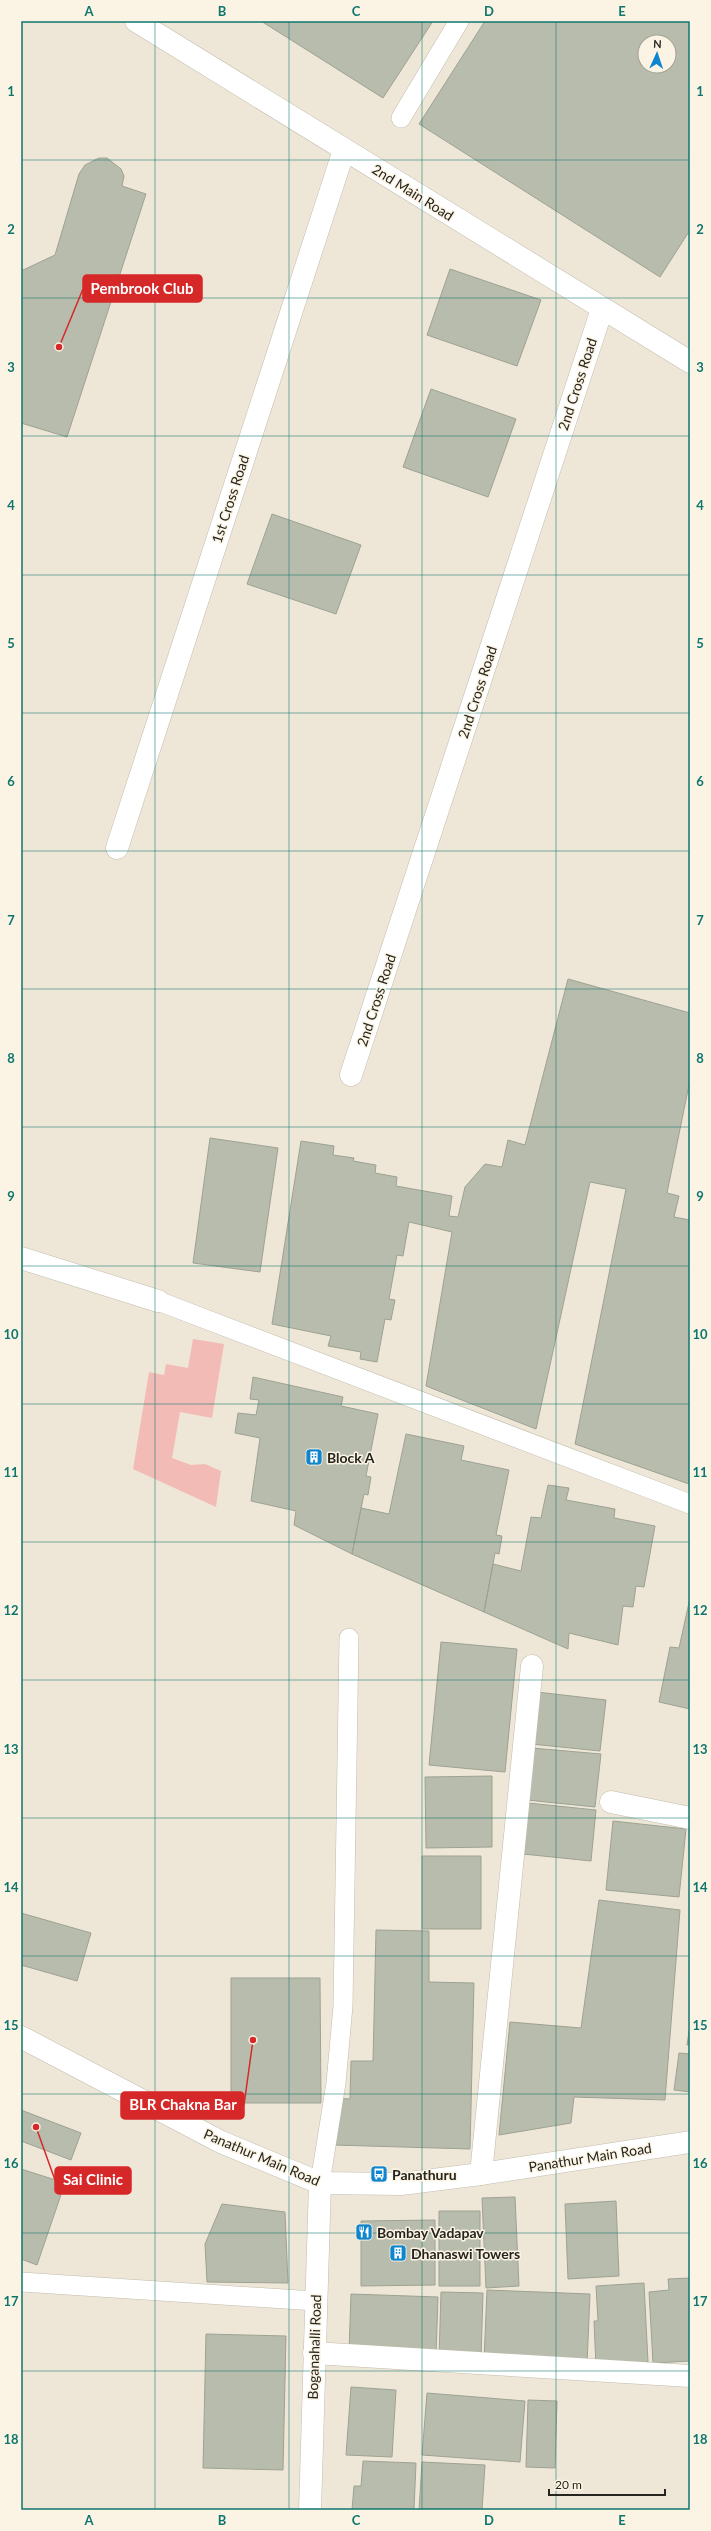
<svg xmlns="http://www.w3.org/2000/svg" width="711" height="2531" viewBox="0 0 711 2531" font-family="Lato,sans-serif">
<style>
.green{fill:#f2bbb6}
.building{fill:#b8bcac;stroke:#9ea293;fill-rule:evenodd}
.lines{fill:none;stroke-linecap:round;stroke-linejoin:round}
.lane-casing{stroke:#c2bcad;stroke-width:20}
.street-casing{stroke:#c2bcad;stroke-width:23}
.secondary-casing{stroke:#c2bcad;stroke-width:23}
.lane{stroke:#fff;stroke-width:19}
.street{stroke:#fff;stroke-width:22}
.secondary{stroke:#fff;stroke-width:22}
.grid{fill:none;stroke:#0f766e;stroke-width:1;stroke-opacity:0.55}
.labels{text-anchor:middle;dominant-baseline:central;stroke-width:3;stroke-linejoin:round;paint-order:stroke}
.street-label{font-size:14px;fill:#26241e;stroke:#fbf4e4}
.poi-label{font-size:14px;font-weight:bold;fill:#26241e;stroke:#fbf4e4;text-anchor:start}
.leader{fill:none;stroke:#d62828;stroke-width:1.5}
.callout-dot{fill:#d62828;stroke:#fbf4e4;stroke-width:1.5}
.callout{fill:#d62828;stroke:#d62828;stroke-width:1.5}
.callout-label{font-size:15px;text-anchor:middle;font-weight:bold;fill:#fff}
.neatline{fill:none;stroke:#0f766e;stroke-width:1.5}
.grid-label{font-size:13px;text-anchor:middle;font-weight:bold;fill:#0f766e}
</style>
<rect width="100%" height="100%" fill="#eee7d7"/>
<!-- green -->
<path class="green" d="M193 1339 224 1344 212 1418 180 1412 172 1458 191 1465 205 1464 221 1471 216 1507 133 1469 149 1372 164 1375 166 1364 188 1368Z"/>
<!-- building -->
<path class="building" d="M261 21H433L383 98Z
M485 21H690V230L660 277 419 124ZM645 42H669V66H645Z
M99 158H107L121 169 124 176 122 186 146 194 67 437 21 423V271L55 255 79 174 85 165Z
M450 269 541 300 517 366 427 335Z
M431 389 516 419 488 497 403 467Z
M272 514 361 545 336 614 247 584Z
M568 979 690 1013V1080L667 1193 679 1196 674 1217 690 1220 689 1484 575 1444 626 1189 590 1182 536 1429 426 1386 452 1232 409 1222 403 1256 397 1255 389 1299 395 1300 391 1320 385 1319 377 1362 360 1359 361 1352 328 1346 331 1336 272 1324 301 1141 334 1146 333 1155 354 1158 353 1161 376 1165 375 1173 397 1177 396 1186 452 1196 449 1216 458 1217 465 1187 485 1164 502 1167 508 1140 525 1145Z
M210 1138 278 1148 260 1272 193 1263Z
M253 1377 343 1397 341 1406 378 1414 366 1476 371 1477 368 1495 364 1494 352 1554 294 1525 296 1511 251 1501 260 1438 235 1433 238 1413 256 1415 259 1400 250 1399Z
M406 1434 464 1446 461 1460 509 1470 496 1535 502 1536 499 1554 495 1553 484 1612 352 1554 361 1508 389 1514Z
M548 1485 569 1488 566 1500 615 1509 614 1518 655 1526 644 1587 636 1586 633 1607 623 1606 618 1645 569 1633 568 1649 484 1612 493 1564 521 1571 531 1517 541 1518Z
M690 1598V1709L659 1702 670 1647 679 1648Z
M441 1642 517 1649 505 1772 429 1765Z
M537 1692 606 1700 600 1751 531 1744Z
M532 1748 601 1754 595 1807 527 1800Z
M492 1776V1847L426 1848 425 1777Z
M528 1803 596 1810 591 1861 523 1854Z
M613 1821 686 1829 679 1897 606 1890Z
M422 1856H481V1929H422Z
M599 1900 680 1910 665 2100 574 2097 571 2123 499 2135 510 2022 581 2028Z
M21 1913 91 1933 77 1981 21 1965Z
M376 1930 429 1931V1982L474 1983 470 2149 334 2145 335 2098 350 2099 351 2061H373Z
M231 1978H320L321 2103H231Z
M690 2025V2045H687Z
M679 2053 690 2054V2092L674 2090Z
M21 2110 81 2133 71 2160 21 2141Z
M21 2169 65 2183 37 2265 21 2259Z
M515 2197 519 2286 486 2288 482 2198Z
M616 2201 619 2276 568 2279 565 2204Z
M222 2204 285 2212 288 2283 207 2282 205 2244Z
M439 2211H480V2286H439Z
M435 2220V2285L361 2286V2221Z
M690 2278V2361L653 2363 649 2292 669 2290 668 2279Z
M644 2283 648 2362 596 2366 594 2321H598L596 2286Z
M487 2290 590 2294 587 2364 484 2360Z
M441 2292 483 2293 481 2359 439 2358Z
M351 2294 438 2297 436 2355 349 2352Z
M206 2334 286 2336 283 2470 203 2468Z
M351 2387 396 2390 392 2457 346 2455Z
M427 2393 525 2401 520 2462 422 2455Z
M528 2400 557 2401 555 2468 526 2467Z
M363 2461 416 2463 414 2510H352L354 2486H361Z
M422 2462 485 2465 482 2510H419Z"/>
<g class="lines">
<!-- lane casing -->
<g class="lane-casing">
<path id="lane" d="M401 118 459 21
M158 1301 690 1504
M320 2183 336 2083 343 2006 349 1638
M21 2282 315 2301"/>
</g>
<!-- street casing -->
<g class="street-casing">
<path id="street" d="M136 21 690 362
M117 848 344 150
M351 1075 602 309
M21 1258 158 1301
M611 1802 690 1818
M481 2174 532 1666
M314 2353 690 2376"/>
</g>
<!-- secondary casing -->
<g class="secondary-casing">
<path id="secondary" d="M21 2037 221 2142 320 2183 401 2184 481 2174 690 2142
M310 2510 320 2183"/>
</g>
<!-- lane -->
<use href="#lane" class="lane"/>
<!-- street -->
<use href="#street" class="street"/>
<!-- secondary -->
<use href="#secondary" class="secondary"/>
</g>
<!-- grid -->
<path class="grid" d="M155 21V2510M289 21V2510M422 21V2510M556 21V2510M21 160H690M21 298H690M21 436H690M21 575H690M21 713H690M21 851H690M21 989H690M21 1127H690M21 1266H690M21 1404H690M21 1542H690M21 1680H690M21 1818H690M21 1956H690M21 2094H690M21 2233H690M21 2371H690"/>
<!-- icons -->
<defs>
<g id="building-square" transform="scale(0.9)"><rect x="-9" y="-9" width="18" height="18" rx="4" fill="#0f85ce" stroke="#fbf4e4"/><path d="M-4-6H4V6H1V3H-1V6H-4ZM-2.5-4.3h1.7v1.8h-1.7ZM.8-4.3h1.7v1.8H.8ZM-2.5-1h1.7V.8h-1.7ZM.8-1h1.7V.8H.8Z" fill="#fff"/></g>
<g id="bus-square" transform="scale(0.9)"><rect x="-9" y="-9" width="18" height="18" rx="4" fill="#0f85ce" stroke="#fbf4e4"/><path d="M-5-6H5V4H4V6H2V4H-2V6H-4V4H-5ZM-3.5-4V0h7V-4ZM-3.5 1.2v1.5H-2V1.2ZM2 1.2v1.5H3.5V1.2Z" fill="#fff"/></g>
<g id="restaurant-square" transform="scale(0.9)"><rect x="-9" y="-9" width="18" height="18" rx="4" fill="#0f85ce" stroke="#fbf4e4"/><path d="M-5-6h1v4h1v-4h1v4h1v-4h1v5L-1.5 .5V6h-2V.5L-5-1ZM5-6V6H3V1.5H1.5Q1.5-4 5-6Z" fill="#fff"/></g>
</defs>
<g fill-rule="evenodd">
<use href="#building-square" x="314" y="1457"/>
<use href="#bus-square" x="379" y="2174"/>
<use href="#restaurant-square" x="364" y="2232"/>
<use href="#building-square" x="398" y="2253"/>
</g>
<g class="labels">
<!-- street labels -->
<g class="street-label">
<text transform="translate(413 192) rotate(32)">2nd Main Road</text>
<text transform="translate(577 384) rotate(-72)">2nd Cross Road</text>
<text transform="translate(230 499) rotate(-72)">1st Cross Road</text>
<text transform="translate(477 692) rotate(-72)">2nd Cross Road</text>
<text transform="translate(376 1000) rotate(-72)">2nd Cross Road</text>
<text transform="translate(262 2157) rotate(23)">Panathur Main Road</text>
<text transform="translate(590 2157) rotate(-9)">Panathur Main Road</text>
<text transform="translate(314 2347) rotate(-88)">Boganahalli Road</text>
</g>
<!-- poi labels -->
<g class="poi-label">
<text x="327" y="1457">Block A</text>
<text x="392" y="2174">Panathuru</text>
<text x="377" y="2232">Bombay Vadapav</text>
<text x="411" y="2253">Dhanaswi Towers</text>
</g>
</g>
<!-- callouts -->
<path class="leader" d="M59 347L83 289M253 2040L244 2105M36 2127L55 2180"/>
<g class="callout-dot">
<circle cx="59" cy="347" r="4"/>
<circle cx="253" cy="2040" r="4"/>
<circle cx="36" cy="2127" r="4"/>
</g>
<g class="callout">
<rect x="83" y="275" width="119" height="27" rx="4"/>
<rect x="121" y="2092" width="123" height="27" rx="4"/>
<rect x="55" y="2167" width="76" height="27" rx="4"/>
</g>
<g class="callout-label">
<text x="142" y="294">Pembrook Club</text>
<text x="183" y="2110">BLR Chakna Bar</text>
<text x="93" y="2185">Sai Clinic</text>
</g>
<!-- border -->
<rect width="711" height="2531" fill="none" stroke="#fbf4e4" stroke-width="44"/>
<!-- north arrow -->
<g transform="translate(657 54) rotate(3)"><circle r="19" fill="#fbf4e4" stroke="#a6a195"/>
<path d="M0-3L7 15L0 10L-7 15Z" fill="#0f85ce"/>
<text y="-6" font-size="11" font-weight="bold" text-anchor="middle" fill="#26241e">N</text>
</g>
<!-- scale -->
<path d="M549 2489v6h116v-6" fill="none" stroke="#26241e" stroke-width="2"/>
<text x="555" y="2489" font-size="12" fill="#26241e" stroke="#fbf4e4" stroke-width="3" paint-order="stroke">20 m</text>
<rect x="22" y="22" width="667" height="2487" class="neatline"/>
<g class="grid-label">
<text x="89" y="16">A</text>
<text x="222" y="16">B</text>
<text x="356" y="16">C</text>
<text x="489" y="16">D</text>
<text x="622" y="16">E</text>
<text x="11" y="96">1</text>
<text x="700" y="96">1</text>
<text x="11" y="234">2</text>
<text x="700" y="234">2</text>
<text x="11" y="372">3</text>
<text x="700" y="372">3</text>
<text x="11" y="510">4</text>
<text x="700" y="510">4</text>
<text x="11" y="648">5</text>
<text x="700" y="648">5</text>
<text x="11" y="786">6</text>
<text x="700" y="786">6</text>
<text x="11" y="925">7</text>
<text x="700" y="925">7</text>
<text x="11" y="1063">8</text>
<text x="700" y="1063">8</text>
<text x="11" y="1201">9</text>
<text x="700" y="1201">9</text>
<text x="11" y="1339">10</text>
<text x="700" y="1339">10</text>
<text x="11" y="1477">11</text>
<text x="700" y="1477">11</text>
<text x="11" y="1615">12</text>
<text x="700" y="1615">12</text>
<text x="11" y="1754">13</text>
<text x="700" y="1754">13</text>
<text x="11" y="1892">14</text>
<text x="700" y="1892">14</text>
<text x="11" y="2030">15</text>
<text x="700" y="2030">15</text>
<text x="11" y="2168">16</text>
<text x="700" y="2168">16</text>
<text x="11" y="2306">17</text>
<text x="700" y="2306">17</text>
<text x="11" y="2444">18</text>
<text x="700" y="2444">18</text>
<text x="89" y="2525">A</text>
<text x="222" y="2525">B</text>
<text x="356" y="2525">C</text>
<text x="489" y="2525">D</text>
<text x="622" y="2525">E</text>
</g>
</svg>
